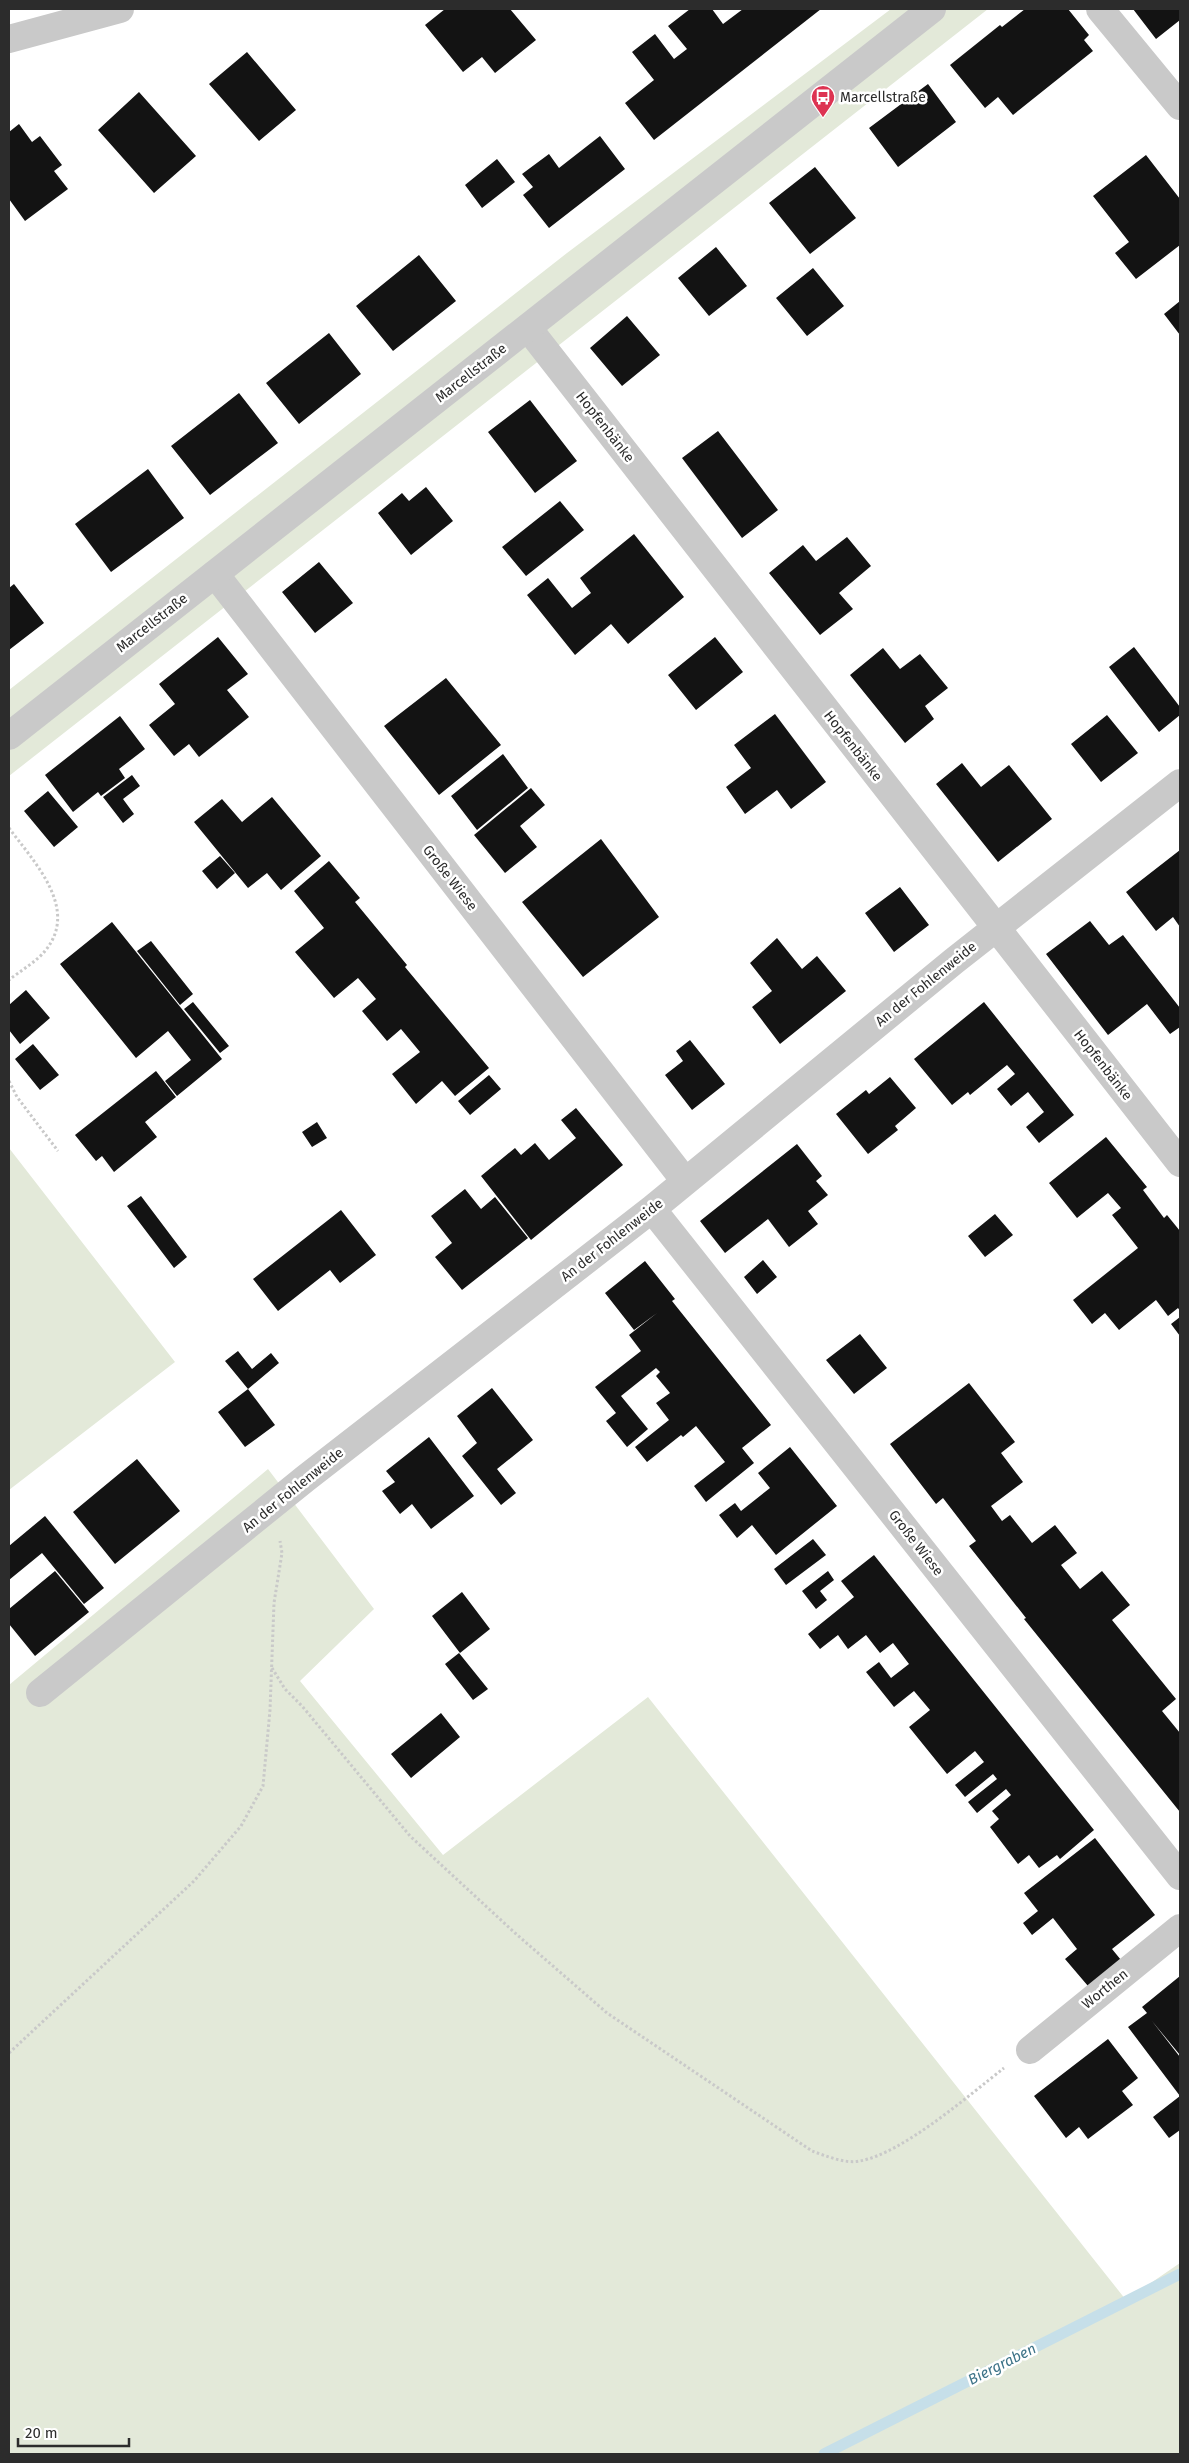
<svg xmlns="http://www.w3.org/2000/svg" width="1189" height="2463" viewBox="0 0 1189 2463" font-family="'Fira Sans',sans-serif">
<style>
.green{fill:#e3e9d9}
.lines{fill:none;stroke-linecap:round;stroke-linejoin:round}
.stream{stroke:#c6dfe9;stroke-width:11}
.building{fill:#131313}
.path{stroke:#c9c9c9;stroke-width:3;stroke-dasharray:2.5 2.5;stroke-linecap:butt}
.minor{stroke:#c9c9c9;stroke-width:28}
.tertiary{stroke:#c9c9c9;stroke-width:28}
.labels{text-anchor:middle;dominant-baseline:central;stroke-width:5;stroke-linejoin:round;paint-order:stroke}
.poi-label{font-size:14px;fill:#2c2c2c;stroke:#fff;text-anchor:start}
.street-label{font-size:14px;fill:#2c2c2c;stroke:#fff}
.water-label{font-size:15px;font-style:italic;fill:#3e7489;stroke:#fff}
</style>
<rect width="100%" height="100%" fill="#fff"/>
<!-- green -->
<path class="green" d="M891 9H988L9 776V690L567 253Z
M9 1148 175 1362 9 1490Z
M268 1469 374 1609 300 1681 443 1855 648 1697 1126 2300 1180 2263V2454H9V1685Z"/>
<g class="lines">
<!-- stream -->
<path class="stream" d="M824 2454 1180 2274"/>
</g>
<!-- building -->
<path class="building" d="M445 9H510L536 40 495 73 482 57 463 72 425 25Z
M690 9H712L723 24 743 9H821L654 140 625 103 654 80 632 52 655 34 674 59 687 49 668 26Z
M1025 9H1068L1089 35 1084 40 1093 51 1013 115 998 97 985 108 950 65 1000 25 1002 27Z
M1133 9H1180V20L1156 39Z
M247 52 296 110 259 141 209 84Z
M928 84 956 122 898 167 869 128Z
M139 92 196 156 154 193 98 130Z
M19 124 32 142 40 136 62 165 54 171 68 189 25 221 9 199V132Z
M600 136 625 169 549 228 523 195 533 187 522 174 549 154 559 168Z
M1146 155 1180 199V245L1136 279 1115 253 1129 242 1093 196Z
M497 159 515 182 482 208 465 185Z
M815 167 856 218 810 254 769 203Z
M716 247 747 286 709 316 678 278Z
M419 255 456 301 393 351 356 306Z
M813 268 844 306 807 336 776 298Z
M1180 301V335L1164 314Z
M627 316 660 355 622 386 590 348Z
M329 333 361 374 299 424 266 383Z
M239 393 278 443 210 495 171 446Z
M530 400 577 461 535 493 488 432Z
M718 431 778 510 742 538 682 458Z
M148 469 184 518 111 572 75 524Z
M426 487 453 521 411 555 378 513 402 493 409 501Z
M560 501 584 530 526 576 502 547Z
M634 534 684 597 628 644 611 624 575 655 527 595 548 578 572 608 591 593 580 578Z
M847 537 871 566 839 593 853 609 820 635 769 573 803 545 816 561Z
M319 562 353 603 315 633 282 592Z
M14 584 44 623 9 650V588Z
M218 637 248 674 227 690 249 717 199 757 189 744 174 756 149 725 175 704 159 684Z
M715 637 743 672 696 710 668 675Z
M1134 647 1180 707V715L1159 732 1109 667Z
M883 648 900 669 920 654 948 688 925 706 934 719 905 743 850 675Z
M446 678 501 745 439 795 384 726Z
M775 714 826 782 791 809 777 790 745 814 726 787 751 768 734 745Z
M1107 715 1138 753 1101 782 1071 744Z
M120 716 145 749 119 769 125 778 101 796 98 792 73 812 45 775Z
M503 754 528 788 477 830 451 796Z
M962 763 981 787 1009 765 1052 819 998 862 936 784Z
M132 775 140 786 123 799 134 814 123 823 103 797Z
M531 788 545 805 520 826 537 847 505 873 474 835Z
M48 791 78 827 54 847 24 811Z
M272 797 321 856 281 890 267 873 248 888 194 822 222 799 242 822Z
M601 839 659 917 583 977 522 902Z
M1180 850V927L1173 917 1156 931 1126 892Z
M220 856 235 873 217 889 202 871Z
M329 861 360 898 355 902 407 965 405 967 489 1068 455 1096 442 1081 416 1104 392 1074 420 1052 401 1029 387 1041 362 1011 376 999 358 978 334 998 295 952 324 928 294 891Z
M900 887 929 925 894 952 865 913Z
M1090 921 1109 945 1123 935 1180 1008V1027L1170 1034 1147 1004 1108 1035 1046 954Z
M112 922 222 1059 177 1096 165 1081 191 1060 168 1031 136 1058 60 964Z
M777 938 802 969 817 956 846 991 780 1044 752 1007 772 991 750 963Z
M151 941 193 994 180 1005 137 951Z
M26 990 50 1018 20 1044 9 1030V1005Z
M193 1002 229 1046 220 1053 184 1009Z
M984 1002 1074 1115 1039 1143 1026 1127 1044 1112 1028 1092 1011 1106 997 1089 1015 1074 1007 1065 970 1095 968 1092 952 1105 914 1059Z
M690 1040 725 1084 692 1110 665 1075 683 1061 676 1051Z
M33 1044 59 1075 40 1090 15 1059Z
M156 1071 176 1097 145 1122 157 1137 114 1172 102 1156 96 1161 75 1135Z
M489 1075 501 1089 470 1115 458 1101Z
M890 1077 916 1108 895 1126 898 1130 868 1154 836 1114 866 1090 869 1094Z
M576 1108 623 1165 531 1240 481 1176 515 1148 521 1155 535 1143 549 1160 576 1138 561 1120Z
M317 1122 327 1138 312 1147 302 1132Z
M1106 1137 1147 1187 1143 1190 1164 1218 1167 1215 1180 1231V1311L1178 1308 1168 1316 1156 1300 1119 1330 1105 1313 1092 1324 1073 1300 1138 1248 1112 1215 1121 1208 1108 1193 1077 1218 1049 1183Z
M797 1144 822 1176 816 1181 828 1195 808 1211 818 1224 789 1247 768 1219 725 1253 700 1221Z
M465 1189 481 1209 495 1197 528 1238 462 1290 435 1257 452 1243 431 1216Z
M141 1196 187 1257 174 1268 127 1206Z
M341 1210 376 1255 340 1283 330 1270 278 1311 253 1279Z
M995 1214 1013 1235 985 1257 968 1236Z
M763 1260 777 1277 757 1294 744 1277Z
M645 1261 675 1299 672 1301 771 1425 742 1448 754 1463 706 1502 694 1486 725 1462 696 1426 683 1437 681 1435 647 1462 635 1447 669 1420 656 1403 670 1393 656 1376 660 1372 656 1368 621 1396 648 1429 627 1447 606 1421 616 1413 595 1387 641 1351 629 1335 657 1313 634 1330 605 1293Z
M1180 1317V1336L1171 1324Z
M860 1334 887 1368 854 1394 826 1360Z
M238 1351 252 1369 271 1353 279 1363 248 1389 225 1361Z
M969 1383 1015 1442 1001 1453 1023 1482 991 1506 1002 1521 1010 1515 1032 1543 1055 1525 1077 1553 1061 1565 1080 1589 1102 1571 1130 1605 1112 1620 1176 1699 1162 1711 1180 1733V1812L1024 1619 1026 1618 969 1546 976 1541 943 1498 936 1504 890 1444Z
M492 1388 533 1440 497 1469 516 1493 501 1505 462 1456 477 1443 457 1416Z
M248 1389 275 1425 245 1447 218 1412Z
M429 1437 474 1496 431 1529 412 1504 400 1514 382 1491 395 1482 386 1471Z
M790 1447 837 1506 776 1555 752 1525 737 1538 719 1515 735 1503 741 1511 770 1488 758 1473Z
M137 1459 180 1511 115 1564 73 1512Z
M45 1516 104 1588 84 1604 42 1553 9 1580V1546Z
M813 1539 826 1555 786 1585 774 1569Z
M874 1555 1094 1830 1060 1859 1057 1855 1039 1868 1029 1855 1018 1864 990 1827 999 1819 992 1811 1011 1795 1006 1789 977 1813 968 1802 997 1779 993 1774 965 1797 955 1785 984 1762 975 1751 947 1774 909 1727 930 1710 914 1691 894 1707 866 1672 879 1662 891 1678 909 1664 893 1643 880 1653 866 1635 848 1649 838 1635 820 1649 808 1634 854 1597 841 1581Z
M55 1571 89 1612 35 1656 9 1624V1609Z
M828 1571 834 1580 820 1591 827 1600 816 1609 802 1591Z
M462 1592 490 1629 460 1653 432 1616Z
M459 1653 488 1689 473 1700 445 1664Z
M441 1713 460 1737 411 1778 391 1754Z
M1095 1838 1155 1915 1112 1949 1121 1960 1088 1986 1065 1959 1077 1949 1053 1918 1032 1935 1023 1923 1038 1911 1024 1893Z
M1180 1976V2055L1152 2021 1180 2057V2096L1128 2027 1147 2013 1142 2007Z
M1108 2039 1138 2078 1122 2091 1133 2105 1088 2139 1079 2127 1066 2138 1034 2096Z
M1180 2096V2130L1169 2138 1153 2117Z"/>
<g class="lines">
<!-- path -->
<path class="path" d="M9 828C34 862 80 909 45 951 36 962 20 971 9 980
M9 1081 17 1097 58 1151
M272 1668 285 1689 302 1706 410 1836 515 1933 607 2013 812 2151C826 2156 845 2164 860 2161 903 2153 968 2096 1004 2068
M9 2053 194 1881 241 1826 263 1786 270 1710 274 1603 282 1553 280 1541"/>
<!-- minor -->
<path class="minor" d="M1100 9 1180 106
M528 328 1180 1163
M215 574 685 1181
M652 1209 1180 1876
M40 1693 306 1478 652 1209 954 961 1180 783
M1030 2050 1180 1928"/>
<!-- tertiary -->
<path class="tertiary" d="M9 39 120 9
M9 736 932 9"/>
</g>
<!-- icons -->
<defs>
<g id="bus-pin" transform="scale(1.25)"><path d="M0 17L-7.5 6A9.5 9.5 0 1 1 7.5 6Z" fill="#dd3352" stroke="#fff"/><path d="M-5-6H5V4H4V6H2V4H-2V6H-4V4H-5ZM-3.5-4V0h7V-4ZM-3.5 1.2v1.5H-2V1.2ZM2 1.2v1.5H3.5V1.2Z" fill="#fff"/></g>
</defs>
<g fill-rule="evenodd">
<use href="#bus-pin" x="823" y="97"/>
</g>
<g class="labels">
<!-- poi labels -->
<g class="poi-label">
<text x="840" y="97">Marcellstraße</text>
</g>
<!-- street labels -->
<g class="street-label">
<text transform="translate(471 373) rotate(-38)">Marcellstraße</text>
<text transform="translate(605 427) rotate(52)">Hopfenbänke</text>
<text transform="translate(152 623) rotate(-38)">Marcellstraße</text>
<text transform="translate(853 746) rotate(52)">Hopfenbänke</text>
<text transform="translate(450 878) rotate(52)">Große Wiese</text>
<text transform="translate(926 984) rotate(-39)">An der Fohlenweide</text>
<text transform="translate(1103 1065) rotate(52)">Hopfenbänke</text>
<text transform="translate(612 1240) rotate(-38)">An der Fohlenweide</text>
<text transform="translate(293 1490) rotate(-39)">An der Fohlenweide</text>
<text transform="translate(916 1543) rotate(52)">Große Wiese</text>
<text transform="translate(1105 1989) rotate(-39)">Worthen</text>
</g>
<!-- water labels -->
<g class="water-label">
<text transform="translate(1002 2364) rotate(-27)">Biergraben</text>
</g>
</g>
<!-- border -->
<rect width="1189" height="2463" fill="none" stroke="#2c2c2c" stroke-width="20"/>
<!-- scale -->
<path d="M18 2438v8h111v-8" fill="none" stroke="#2c2c2c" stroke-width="2.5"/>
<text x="25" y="2438" font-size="15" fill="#2c2c2c" stroke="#ffffff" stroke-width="4" paint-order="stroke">20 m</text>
</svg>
